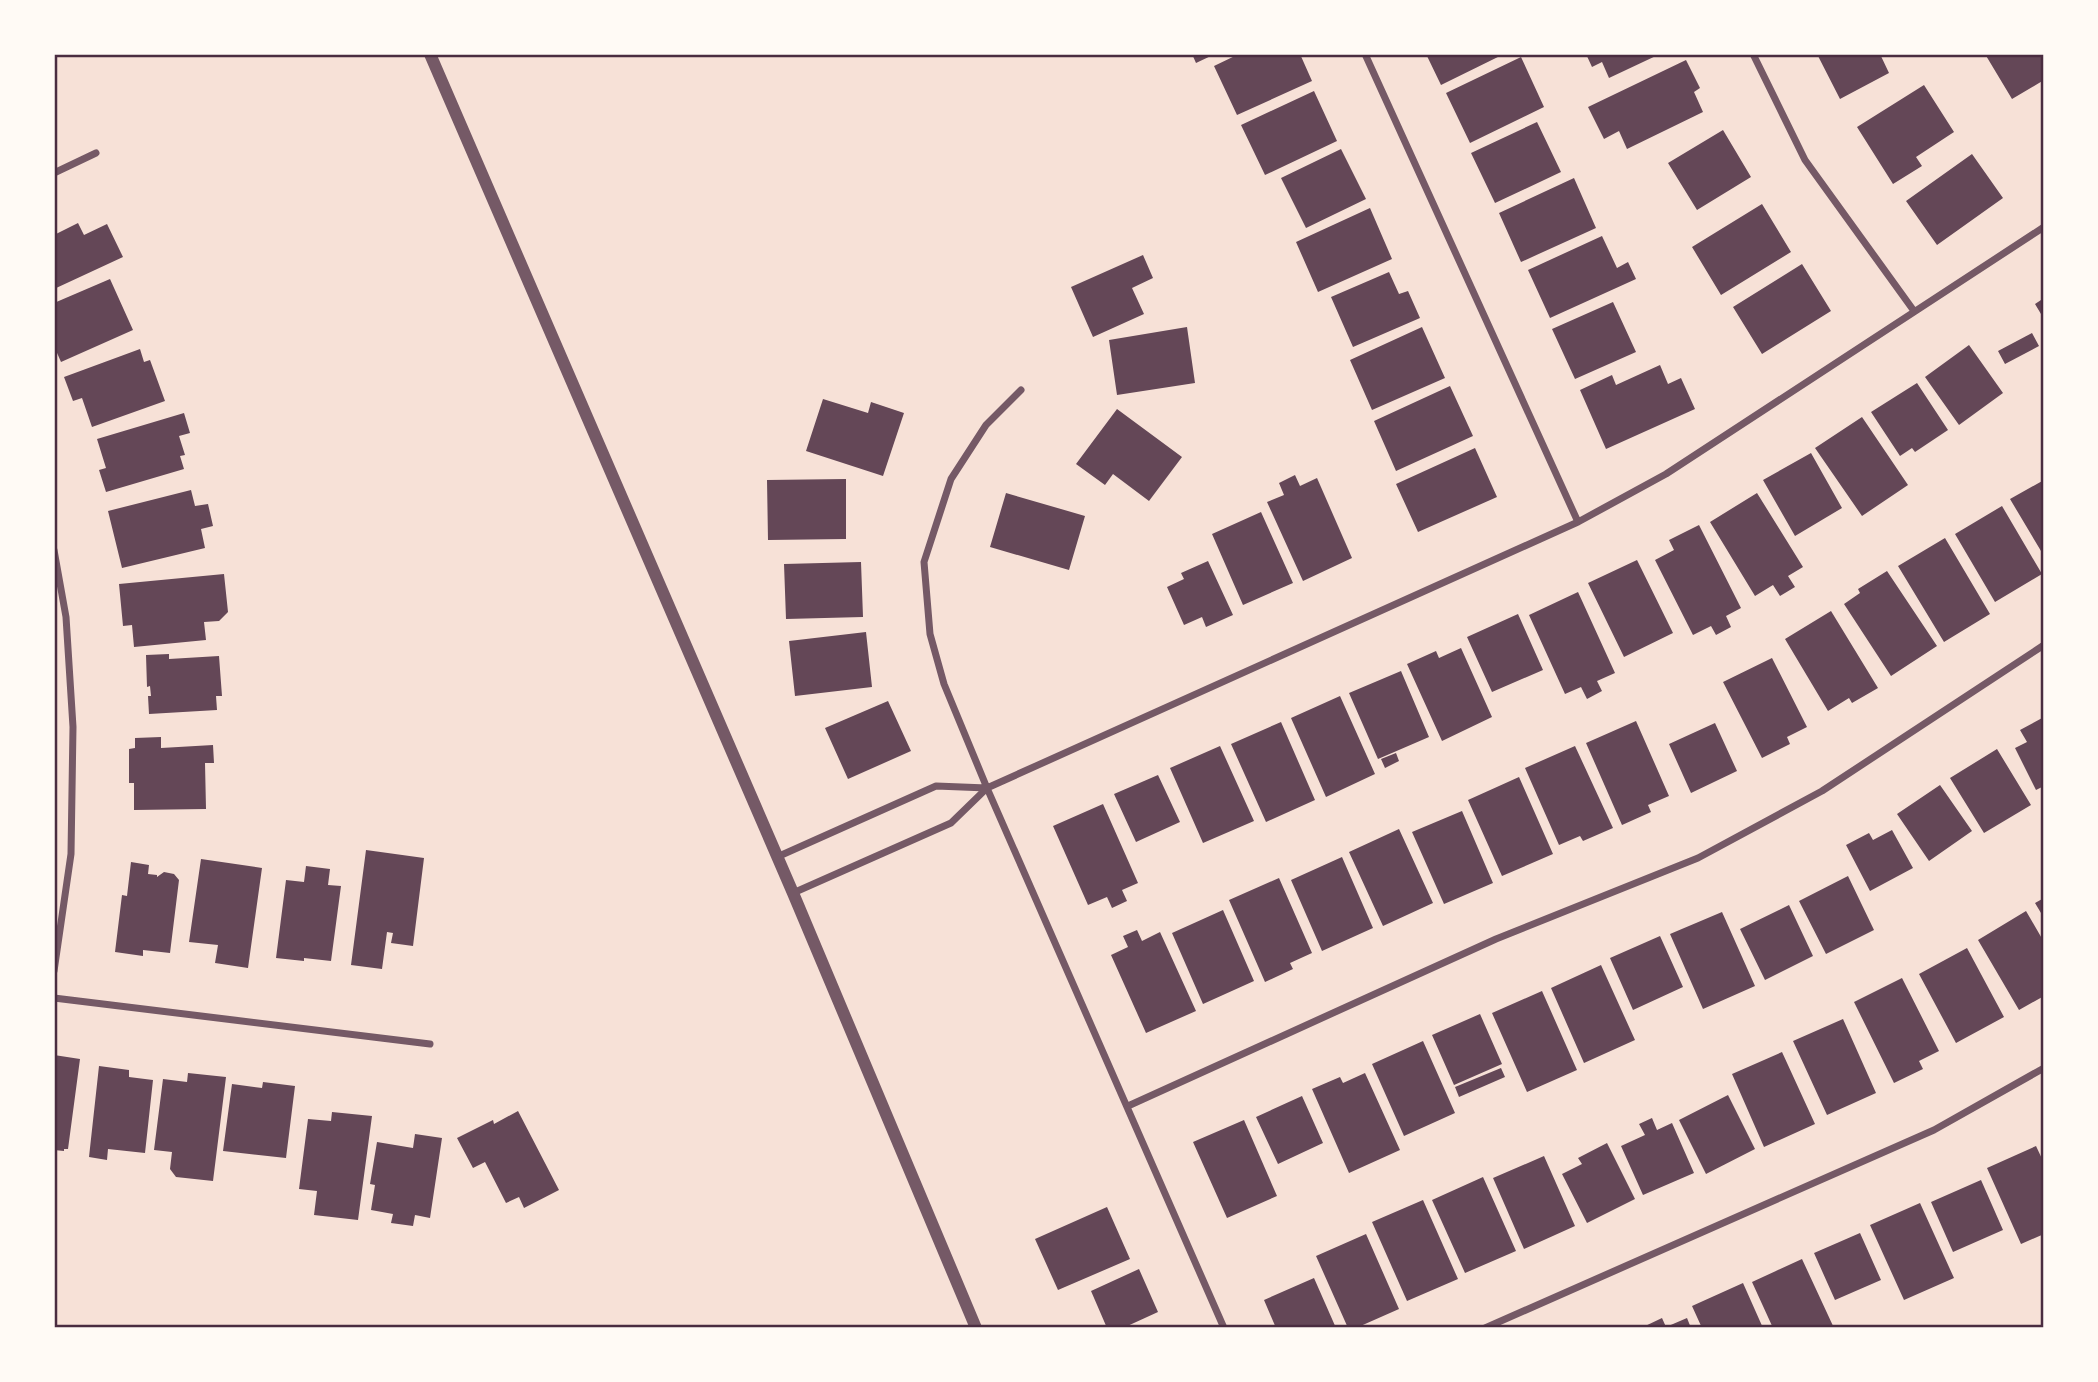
<svg xmlns="http://www.w3.org/2000/svg" width="2098" height="1382" viewBox="0 0 2098 1382" font-family="'IBM Plex Sans',sans-serif">
<style>
.building{fill:#644757}
.lines{fill:none;stroke-linecap:round;stroke-linejoin:round}
.minor{stroke:#755966;stroke-width:7}
.tertiary{stroke:#755966;stroke-width:12}
.neatline{fill:none;stroke:#4a2c40;stroke-width:2.5}
</style>
<rect width="100%" height="100%" fill="#f7e1d7"/>
<!-- building -->
<path class="building" d="M1192 54H1215L1196 63Z
M1239 54H1300L1312 81 1237 115 1214 66Z
M1431 54H1504L1441 85 1427 56Z
M1586 54H1660L1609 78 1602 62 1592 67Z
M1817 54H1880L1889 73 1840 99Z
M1985 54H2044V80L2012 99Z
M1521 57 1544 107 1470 143 1446 93Z
M1686 60 1700 88 1694 92 1703 112 1627 149 1619 131 1604 139 1588 107Z
M1924 85 1954 132 1916 157 1922 166 1893 184 1857 127Z
M1314 91 1337 141 1265 175 1241 125Z
M1537 122 1561 172 1495 203 1471 153Z
M1723 130 1751 177 1697 210 1668 163Z
M1341 149 1366 199 1306 228 1281 178Z
M1972 154 2003 198 1937 245 1906 201Z
M1574 178 1596 228 1521 262 1499 213Z
M1762 204 1791 252 1721 295 1692 247Z
M1370 208 1392 259 1318 292 1296 242Z
M78 223 84 235 107 224 123 257 54 289V235Z
M1602 236 1617 268 1628 262 1636 279 1550 318 1528 270Z
M1143 255 1153 278 1132 288 1144 314 1093 337 1071 287Z
M1802 264 1831 311 1762 354 1733 307Z
M1389 272 1399 294 1408 291 1420 318 1353 347 1331 297Z
M110 279 133 330 61 362 54 346V303Z
M2044 298V319L2035 304Z
M1613 302 1636 352 1575 379 1552 329Z
M1187 327 1195 383 1117 395 1109 340Z
M1422 327 1445 378 1372 410 1350 360Z
M2032 333 2039 346 2005 364 1998 351Z
M1969 345 2003 393 1959 425 1925 377Z
M140 349 144 362 150 360 165 401 92 427 82 398 73 401 64 377Z
M1660 365 1668 384 1681 378 1695 409 1606 449 1580 390 1612 375 1616 385Z
M1917 383 1948 430 1915 452 1912 448 1900 456 1871 412Z
M1450 386 1473 436 1396 471 1374 421Z
M823 399 868 413 871 402 904 413 883 476 806 451Z
M1117 409 1182 457 1149 501 1113 474 1105 485 1076 464Z
M184 413 190 433 179 436 185 455 180 456 184 469 106 492 99 470 106 468 97 439Z
M1862 417 1908 485 1862 516 1815 448Z
M1475 448 1497 497 1418 532 1396 484Z
M1811 453 1842 508 1795 536 1763 480Z
M1295 475 1300 486 1317 478 1352 558 1303 581 1267 502 1284 495 1279 483Z
M846 479V539L768 540 767 480Z
M2044 480V556L2010 499Z
M191 490 195 506 208 504 213 526 201 529 205 548 122 568 108 511Z
M1006 493 1085 516 1069 570 990 547Z
M1757 493 1803 567 1788 576 1795 587 1780 596 1773 585 1755 596 1710 522Z
M2002 506 2042 574 1995 602 1955 534Z
M1261 512 1293 583 1243 605 1212 534Z
M1699 525 1741 608 1726 616 1731 627 1716 635 1711 626 1693 635 1655 560 1674 550 1669 540Z
M1945 538 1990 614 1944 642 1898 566Z
M1637 560 1673 633 1624 657 1588 583Z
M1208 561 1233 615 1206 627 1202 617 1184 625 1167 587 1184 579 1181 573Z
M861 562 863 617 786 619 784 564Z
M1887 571 1937 646 1891 676 1844 604 1860 593 1858 589Z
M224 574 228 612 219 621 204 622 206 640 134 647 132 625 123 626 119 584Z
M1578 592 1615 673 1597 681 1602 691 1587 699 1581 687 1565 694 1529 615Z
M1831 611 1878 688 1852 703 1849 698 1828 711 1785 639Z
M1518 614 1543 670 1492 692 1467 637Z
M866 632 872 687 795 696 789 641Z
M1461 648 1492 717 1442 741 1407 664 1436 651 1439 658Z
M169 654V659L219 656 222 696H216L217 710 149 714 148 696H151L150 686 147 687 146 655Z
M1772 658 1807 727 1787 737 1790 744 1762 758 1723 682Z
M1401 671 1429 737 1378 759 1349 693Z
M1340 696 1375 774 1326 797 1291 718Z
M888 701 911 751 848 779 825 728Z
M2044 717V786L2036 790 2015 748 2027 742 2020 730Z
M1636 721 1669 796 1648 805 1651 812 1622 825 1586 743Z
M1281 722 1315 800 1266 822 1231 744Z
M1715 723 1737 771 1691 793 1669 744Z
M161 737V748L213 745 214 763H205L206 809 134 810V783H129V749L135 748V738Z
M1220 746 1254 821 1203 843 1170 768Z
M1575 746 1613 828 1583 841 1580 836 1559 845 1525 768Z
M1997 749 2031 805 1984 833 1950 778Z
M1396 753 1399 761 1385 768 1381 759Z
M1158 775 1180 822 1136 842 1114 794Z
M1519 777 1553 854 1502 876 1468 800Z
M1940 785 1972 831 1929 861 1897 814Z
M1103 804 1138 883 1122 890 1127 901 1112 908 1107 897 1088 905 1053 826Z
M1462 811 1493 883 1444 904 1412 832Z
M1399 829 1433 903 1383 926 1349 852Z
M1892 830 1913 868 1870 891 1846 845 1869 833 1873 840Z
M366 850 424 858 413 946 391 943 393 933 387 932 382 969 351 965Z
M1342 857 1373 928 1322 951 1291 880Z
M201 859 262 868 248 968 215 963 218 945 189 942Z
M131 862 149 865 148 874 157 875V877L164 872 174 874 179 880 170 953 143 950V956L115 952 122 895 127 896Z
M306 866 330 869 328 885 341 886 331 961 304 958V961L276 958 286 880 304 882Z
M1848 876 1874 930 1826 954 1799 901Z
M1279 878 1312 953 1290 963 1293 969 1265 982 1229 900Z
M2044 898V918L2035 903Z
M1789 905 1813 956 1765 980 1740 929Z
M1223 910 1254 981 1203 1004 1172 933Z
M2026 911 2044 942V996L2019 1010 1978 940Z
M1722 912 1755 986 1703 1009 1670 934Z
M1137 930 1142 941 1160 932 1196 1011 1146 1033 1111 955 1128 947 1123 936Z
M1660 936 1683 987 1633 1010 1610 958Z
M1967 948 2004 1017 1956 1043 1919 974Z
M1601 965 1635 1040 1584 1063 1551 988Z
M1902 978 1939 1051 1919 1061 1923 1069 1894 1083 1854 1002Z
M1542 991 1577 1070 1527 1092 1492 1013Z
M1480 1014 1502 1064 1454 1085 1432 1035Z
M1843 1019 1876 1093 1827 1115 1793 1041Z
M1423 1041 1455 1113 1404 1136 1372 1064Z
M1782 1052 1815 1124 1764 1147 1732 1074Z
M54 1055 80 1059 68 1149H64V1151L54 1150Z
M99 1066 129 1070V1077L153 1080 145 1153 108 1149 107 1160 89 1157Z
M1501 1068 1505 1077 1459 1097 1455 1087Z
M188 1073 226 1077 213 1181 176 1177 170 1169 172 1152 154 1150 163 1079 187 1082Z
M1365 1073 1400 1150 1349 1173 1312 1089 1340 1077 1343 1083Z
M263 1082 295 1086 286 1158 223 1151 232 1084 262 1088Z
M1728 1095 1755 1149 1706 1174 1679 1120Z
M1302 1096 1323 1143 1278 1164 1256 1117Z
M518 1111 559 1190 524 1208 519 1197 506 1203 485 1162 473 1168 457 1138 493 1120 494 1124Z
M332 1112 372 1116 358 1220 314 1215 317 1191 299 1189 308 1119 331 1121Z
M1652 1118 1657 1130 1672 1123 1694 1173 1643 1195 1621 1146 1645 1135 1639 1124Z
M1244 1120 1277 1196 1227 1218 1193 1142Z
M415 1134 442 1138 430 1218 415 1215 413 1226 391 1223 393 1214 371 1210 375 1185 370 1184 377 1142 413 1148Z
M1607 1143 1635 1199 1587 1223 1562 1174 1582 1164 1578 1158Z
M2036 1146 2044 1163V1234L2021 1244 1987 1168Z
M1544 1156 1575 1226 1524 1249 1493 1178Z
M1483 1177 1516 1251 1465 1273 1432 1200Z
M1981 1180 2003 1230 1953 1252 1931 1202Z
M1423 1200 1458 1279 1407 1301 1372 1222Z
M1920 1203 1954 1278 1904 1300 1870 1225Z
M1107 1207 1130 1259 1058 1290 1035 1239Z
M1860 1233 1881 1280 1835 1300 1814 1253Z
M1366 1234 1399 1309 1356 1328H1348L1316 1256Z
M1802 1259 1834 1328H1773L1752 1282Z
M1139 1269 1158 1312 1123 1328H1107L1091 1291Z
M1314 1278 1336 1328H1276L1264 1300Z
M1743 1283 1763 1328H1702L1692 1306Z
M1662 1318 1666 1327 1687 1318 1691 1328H1641Z"/>
<g class="lines">
<!-- minor -->
<path class="minor" d="M1365 54 1578 522
M1753 54 1805 160 1914 311
M54 173 96 153
M1021 390 986 425 951 479 924 562 930 634 944 684 987 788 1224 1328
M54 550 66 617 73 727 71 854 54 971
M987 788 1578 522 1666 474 2044 227
M777 857 936 786 987 788 951 823 793 893
M54 998 430 1044
M1128 1106 1496 939 1698 858 1822 791 2044 645
M1485 1328 1934 1130 2044 1068"/>
<!-- tertiary -->
<path class="tertiary" d="M430 54 793 893 976 1328"/>
</g>
<!-- border -->
<rect width="2098" height="1382" fill="none" stroke="#fffaf5" stroke-width="112"/>
<rect x="56" y="56" width="1986" height="1270" class="neatline"/>
</svg>
